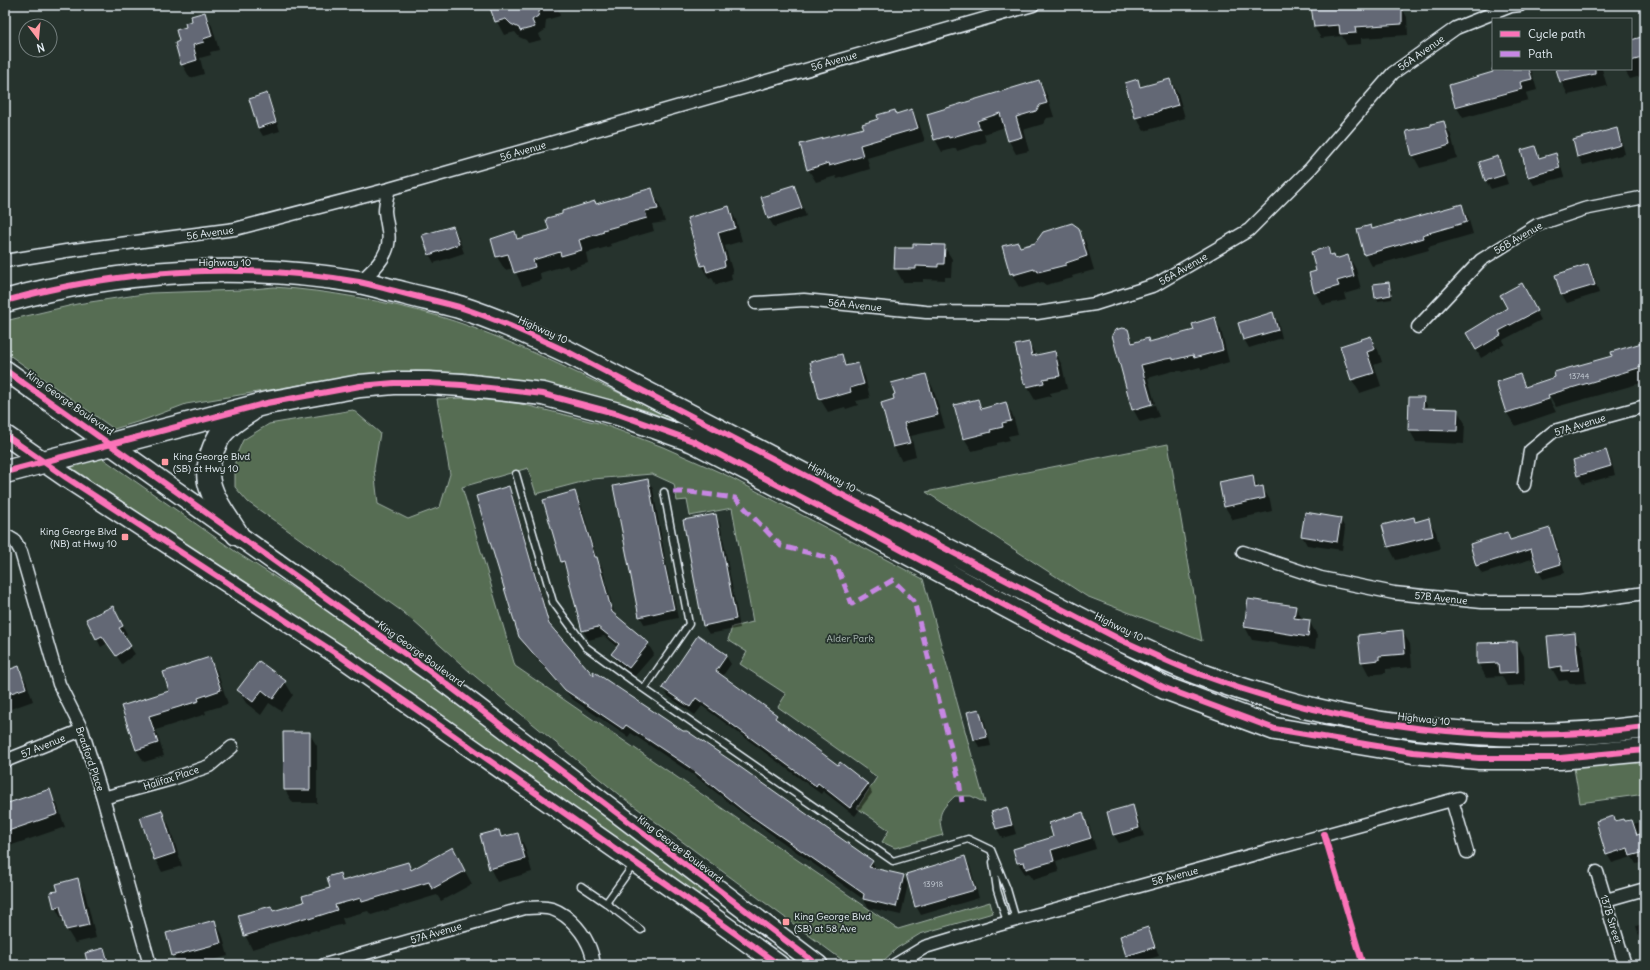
<svg xmlns="http://www.w3.org/2000/svg" width="1650" height="970" viewBox="0 0 1650 970" font-family="Delius,sans-serif">
<style>
.green{fill:#566d52;stroke:#9fafa5}
.shadow{fill:#0007}
.building{fill:#646875;stroke:#e8f1f8}
.lines{fill:none;stroke-linecap:round;stroke-linejoin:round}
.lane-casing{stroke:#e8f1f8;stroke-width:9}
.street-casing{stroke:#e8f1f8;stroke-width:15}
.primary-casing{stroke:#e8f1f8;stroke-width:22}
.highway-casing{stroke:#e8f1f8;stroke-width:25}
.lane{stroke:#26332d;stroke-width:6}
.street{stroke:#26332d;stroke-width:12}
.primary{stroke:#26332d;stroke-width:19}
.highway{stroke:#26332d;stroke-width:22}
.quiet{stroke:#c787e3;stroke-width:5;stroke-dasharray:10 5;stroke-linecap:butt}
.cycleway-casing{stroke:#26332d;stroke-width:8}
.cycleway{stroke:#fb73b8;stroke-width:6}
.poi-dot{fill:#ff9aa2;stroke:#26332d;stroke-width:1.5}
.labels{text-anchor:middle;dominant-baseline:central;stroke-width:3.5;stroke-linejoin:round;paint-order:stroke}
.number-label{font-size:8px;fill:#c7cfd7}
.street-label{font-size:10px;fill:#e8f1f8;stroke:#26332d}
.poi-label{font-size:10px;fill:#e8f1f8;stroke:#26332d;text-anchor:start}
.park-label{font-size:10px;fill:#aebcb6;stroke:#26332d}
</style>
<rect width="100%" height="100%" fill="#26332d"/>
<filter id="ink" filterUnits="userSpaceOnUse"><feTurbulence type="fractalNoise" baseFrequency=".025" numOctaves="2"/><feDisplacementMap in="SourceGraphic" scale="8" xChannelSelector="R" yChannelSelector="G"/><feConvolveMatrix kernelMatrix="1 2 1 2 8 2 1 2 1" color-interpolation-filters="sRGB"/></filter>
<g filter="url(#ink)">
<!-- green -->
<path class="green" d="M274 287C330 291 385 301 438 316 485 330 531 351 575 372 629 397 682 424 735 450L691 429 648 411 585 393 535 382 464 373 416 371 317 382 186 404 144 420 114 429 5 352V321L77 304 150 293 242 290Z
M465 398 517 403 602 424 663 447 726 475 923 579 985 803 971 796H955C940 810 937 815 943 835L895 848 882 842 889 830 857 808 877 777 778 707 786 694 740 664 747 652 728 640 732 627 753 622 732 508 690 516 687 500 677 501 674 484 652 474 593 479 536 494 528 468 462 487 515 666 898 929 990 902 993 913 920 934 897 948 879 965H849L618 794 470 672 403 612 248 502 235 487V458L243 440 269 424 353 410 380 433 374 469 378 504 408 519 440 507 450 474 437 399Z
M1168 444 1202 641 1086 596 926 492Z
M102 458 239 554 352 626 706 886 696 897 426 705 72 468V466Z
M1645 761V794L1580 803 1574 768Z"/>
<!-- shadow -->
<path class="shadow" d="M488 5H557L560 16 546 20 545 30 539 34 541 40 528 43 526 40 519 37 515 32 504 35Z
M1330 5 1401 6 1407 17 1408 35 1361 38V44L1347 45 1342 36 1321 38 1314 27 1312 7Z
M205 13 212 26 219 50 210 52 211 55 200 58 204 74 190 78 182 64 181 42 187 28Z
M1634 36 1636 40 1645 37V72L1640 73 1641 76 1630 79 1624 69H1631V37Z
M1491 63H1493V69H1531L1537 90 1526 93 1528 100 1463 118 1456 106 1494 73Z
M1557 69H1602L1607 86 1568 95 1561 81Z
M1170 80 1178 93 1185 118 1165 124V125L1144 131 1136 117 1138 81 1142 87Z
M1039 82 1047 95 1054 117 1047 118 1043 124 1023 130 1029 151 1016 154 1009 141 1005 127 984 134 986 142 957 151 956 148 942 152 935 139Z
M266 95 271 103 280 131 263 136 258 128Z
M912 110 919 123 925 141 867 158 870 169 837 179 836 176 816 182 808 169 865 129 895 111 897 115Z
M1443 122 1451 135 1457 158 1420 168 1413 155 1432 127Z
M1616 130 1621 138 1625 154 1583 165 1578 156Z
M1640 141H1645V166L1643 164Z
M1535 148 1541 159 1555 155 1560 163 1564 177 1534 185 1529 177Z
M1498 157 1502 166 1508 184 1491 189 1486 181 1480 162Z
M794 186 799 195 806 216 774 227 769 219Z
M651 189 659 203 665 222 652 224 654 231 610 244 611 246 586 253 588 263 569 269 567 265 540 273 541 280 522 286 514 268 505 270 497 257 492 240 514 232 519 239 550 230 564 215Z
M1461 205 1468 217 1473 234 1428 247 1429 250 1372 266 1365 254Z
M729 207 736 220 742 241 725 246 733 273 731 274 732 280 716 285 712 278 709 279 701 265Z
M453 227 458 236 464 253 434 263 429 254 424 236Z
M1078 229 1086 243 1094 270 1072 276 1073 278 1046 285 1042 282 1022 288 1021 286 1019 287 1011 273 1018 243 1021 248Z
M944 246 952 259 951 277H945V280L923 279V282H903L895 268 914 249Z
M1327 249 1336 259 1348 256 1356 269 1361 289 1344 294 1346 300 1323 305 1315 292 1318 272Z
M1588 265 1593 274 1599 293 1567 303 1562 295 1556 275Z
M1388 283 1391 287 1392 299 1378 301 1376 297Z
M1527 293 1541 320 1503 340 1505 344 1481 358 1467 333 1509 308Z
M1273 314 1278 322 1282 338 1249 348 1244 339Z
M1214 318 1221 330 1229 362 1202 370 1200 367 1182 372 1181 371H1173L1148 378 1155 403 1135 408V410L1155 405 1159 417 1140 422 1133 409 1127 330 1134 343 1148 340 1150 343 1195 331Z
M1370 337 1378 350 1382 362 1374 365 1381 386 1360 393 1352 380Z
M1029 343 1036 356 1055 352 1062 365 1067 389 1050 393 1051 396 1035 400 1025 383Z
M1645 343V382L1556 407 1549 395H1547L1556 412 1515 426 1507 413 1520 375 1527 388 1613 357Z
M841 355 848 367 857 364 865 377 870 398 856 401 858 405 846 409 845 407 828 412 820 399 811 363Z
M926 375 933 388 945 428 911 436 916 456 901 460 894 447 895 400Z
M1423 398 1429 409 1457 410 1465 423 1464 444 1416 442 1409 429Z
M978 400 983 409 1006 403 1013 416 1018 434 1008 436 1010 440 997 443V445L972 451 964 438Z
M1606 451 1611 460 1615 475 1583 484 1578 475Z
M1252 476 1259 488 1262 487 1270 500 1272 511 1233 520 1225 507Z
M648 480 653 489 666 563 678 618 645 625 640 617Z
M508 487 513 496 552 629 596 680 683 733 684 731 732 763 872 862 877 870 903 876 908 884 901 915 869 908 863 899 750 819 695 776 631 733 628 737 572 699 525 646 520 636Z
M575 492 580 501 597 559 602 567 615 616 648 644 654 654 634 677 618 663 612 654 618 648 604 636 589 640 583 631 567 571 562 562Z
M715 515 720 523 740 628 709 634 704 626 684 521Z
M1413 518 1416 522 1428 519 1436 532 1440 549 1396 560 1389 547 1383 525Z
M1340 519 1345 528 1342 550 1307 545 1302 536Z
M1550 530 1555 538 1565 573 1543 579 1538 570 1535 558 1482 574 1477 566 1471 545 1507 534 1511 541Z
M113 607 127 634 123 636 135 654 122 664 108 643 101 647 87 619Z
M1295 607 1303 620 1309 621 1317 635 1315 649 1252 640 1245 627Z
M1402 631 1410 644 1412 667 1386 669V673L1369 675 1362 662Z
M1574 634 1582 648 1586 683 1570 684 1567 680 1559 681 1551 667Z
M1517 643 1524 656 1525 685 1507 686 1502 676 1486 677 1478 663Z
M726 656 731 664 722 677 776 716 779 722 838 766 868 784 872 793 855 816 823 791 821 794 702 706 695 715 668 696 663 688Z
M209 658 217 671 228 704 205 711 206 714 156 730 164 756 144 762 136 749 123 707 170 691Z
M18 668 26 681 33 701 5 711V672Z
M285 682 293 695 281 711 269 703 261 715 246 703 238 690Z
M979 710 984 719 991 746 980 748 975 740Z
M309 733 317 746V803H293L285 790Z
M49 791 57 804 65 827 12 845 5 833V805Z
M1132 806 1137 815 1144 836 1119 843 1114 835Z
M1006 809 1011 817 1016 834 1002 838 997 829 992 813Z
M161 812 169 825 182 866 162 872 155 859Z
M1083 813 1089 825 1096 849 1056 861 1059 872 1033 880 1029 873 1025 874 1018 863 1014 850 1054 838Z
M1613 817 1616 822 1633 824 1645 821V862L1636 864 1632 857 1612 863 1607 854Z
M498 831 502 838 518 834 525 847 532 872 497 882 490 868Z
M965 857 970 866 979 898 921 915 916 906Z
M460 862 472 884 441 901 437 895 371 915 368 911 342 918 344 924 317 931 316 930 252 949 245 935 271 907 274 912 305 903 331 889 339 875 344 882 408 863 412 870Z
M77 879 85 893 96 938 75 943 67 930 65 920H62L55 907 59 891Z
M214 921 222 934 228 956 195 965H179L173 955Z
M1645 923V955L1636 926Z
M1147 928 1152 936 1159 956 1132 964 1127 955Z
M104 949 112 965H80L88 963Z
M1167 961 1173 965H1164Z"/>
<!-- building -->
<path class="building" d="M489 5H541L538 16 532 20 535 27 520 31 519 28 511 24 506 19 495 22Z
M1322 5H1402V24L1355 27 1356 33 1340 34 1339 25 1314 27 1311 6Z
M205 12 212 36 203 39 204 42 193 45 197 60 181 65 175 43 179 41 176 30 186 27 185 23 192 21 191 16Z
M1645 36V57L1631 61V40Z
M1492 69H1529L1532 79 1520 82 1522 89 1455 107 1449 85 1493 72Z
M1556 69H1595V74L1560 82Z
M1138 79 1140 87 1170 79 1178 105 1158 111V112L1135 118 1125 83Z
M1039 80 1047 103 1040 105 1036 111 1016 117 1022 137 1008 141 1000 113 977 121 980 129 949 138 948 136 934 140 927 114Z
M267 93 276 122 258 128 249 99Z
M912 109 918 128 860 145 863 156 829 166 828 163 807 170 800 144 864 128 862 124 878 119 877 115 895 110 896 114Z
M1444 121 1450 145 1412 156 1406 131 1431 126V124Z
M1617 128 1621 145 1577 157 1573 140Z
M1535 146 1539 158 1556 153 1560 168 1528 177 1521 150Z
M1498 156 1504 175 1485 181 1479 162Z
M794 185 802 208 768 219 761 197 781 191V189Z
M652 188 658 209 645 211 647 218 603 230 604 232 579 240 582 250 561 256 560 252 533 260 535 267 514 273 508 254 496 257 491 239 515 231 517 239 549 230 546 220 547 218 562 214V211L595 201 596 204Z
M1462 204 1467 222 1422 235 1423 238 1364 255 1357 229 1371 225 1372 229Z
M729 206 735 228 718 233 726 260 724 261 725 266 707 272 705 265 701 266 687 218Z
M1072 223 1079 228 1087 256 1066 263V265L1038 272 1037 270H1034V269L1013 275V273L1010 274 1002 246 1018 242 1020 247 1035 243 1043 232Z
M453 226 459 244 429 255 422 235Z
M913 244 945 245 944 264H938V267L916 266V269H894L895 248H913Z
M1328 247 1330 255 1334 254 1335 259 1348 255 1354 276 1337 281 1339 286 1314 293 1309 273 1316 271 1311 252Z
M1588 264 1595 285 1561 295 1555 275Z
M1389 282 1391 295 1375 298 1373 284Z
M1522 283 1537 311 1499 331 1501 335 1476 350 1466 333 1507 308 1500 295Z
M1273 312 1278 330 1243 340 1238 323Z
M1215 317 1223 350 1194 358 1193 355 1173 360V358L1166 359 1141 365 1152 404 1132 410 1112 335 1115 330 1122 328 1128 329 1132 343 1148 338 1149 342 1194 330 1192 324Z
M1371 336 1375 349 1367 352 1374 373 1351 380 1340 346Z
M1029 342 1032 356 1055 351 1060 376 1043 379 1044 383 1027 387 1026 383 1024 384 1015 345Z
M1645 342V366L1548 395 1549 399 1506 413 1496 382 1520 374 1525 387 1555 377 1554 372 1612 356 1611 352Z
M842 354 845 366 858 363 864 384 850 388 851 392 837 396V394L819 399 810 362Z
M926 374 938 415 904 423 910 443 893 447 881 403 894 399 893 395 895 394 891 383Z
M1409 397H1424L1423 408 1458 409 1457 431 1408 430Z
M978 399 981 409 1006 402 1011 421 1002 423 1003 427 990 430 991 432 963 439 954 405Z
M1606 450 1611 466 1577 476 1573 460Z
M1253 475 1255 488 1263 486 1265 498 1224 507 1219 482Z
M648 479 662 553 674 609 639 617 613 486Z
M509 486 549 624 594 676 593 671 683 731H687L733 762 873 861 869 867 904 875 896 907 863 899 864 894 744 811 689 767 626 725 623 729 565 690 519 637 476 496Z
M575 491 595 557H597L612 612 649 643 629 668 611 654 619 644 598 627 582 631 564 561 561 562 543 500Z
M1305 512 1341 518 1337 542 1301 536Z
M716 514 736 619 703 626 683 520Z
M1414 517 1415 522 1429 518 1433 536 1388 547 1382 525Z
M1550 528 1561 564 1538 571 1531 549 1476 566 1470 544 1507 532 1510 540Z
M1248 599 1296 606 1294 618 1310 620 1308 637 1244 627Z
M113 606 123 626 119 628 131 646 116 656 102 636 96 639 86 619Z
M1403 630 1405 654 1379 656V660L1361 662 1358 635Z
M1575 633 1579 670 1561 671V666L1550 668 1547 636Z
M698 635 727 655 716 671 777 715 775 718 838 765 840 762 868 784 850 808 818 783 816 786 696 698 690 707 662 688Z
M1517 642 1518 672 1499 673 1498 663 1477 664V643Z
M210 657 221 690 198 698 199 701 149 716 158 743 136 750 121 706 169 691 163 672Z
M259 661 286 681 273 699 262 690 253 702 237 690Z
M19 666 26 688 5 695V671Z
M979 709 987 737 974 740 967 712Z
M283 732H310V790H284Z
M50 789 58 814 5 832V804Z
M1133 805 1139 828 1113 835 1107 812Z
M1007 807 1012 825 996 829 991 812Z
M162 810 175 853 154 860 140 817Z
M1083 812 1091 838 1051 850 1054 861 1026 869 1024 862 1017 863 1013 849 1053 837 1049 823Z
M1614 816 1615 821 1623 819 1624 821 1632 820 1637 835 1640 834 1645 852 1630 856 1628 848 1606 855 1596 821Z
M499 830 501 837 518 833 525 859 489 869 480 835Z
M453 847 465 871 432 889 429 882 362 902 361 898 335 905 337 910 309 919 308 917 244 936 238 915 271 906 273 911 304 902 302 896 330 888 327 877 340 873 342 881 408 862 411 870Z
M965 856 975 890 915 907 906 874Z
M78 878 89 925 66 930 60 906 54 908 50 892 58 891 56 884Z
M215 920 221 943 172 956 166 933Z
M1148 927 1155 947 1126 956 1120 936Z
M104 948 109 965H88L85 953Z"/>
<g class="lines">
<!-- lane casing -->
<g class="lane-casing">
<path id="lane" d="M516 474 553 602 586 647 644 689 893 861 968 839 991 850 1007 889 1016 920
M644 689 689 624 664 492
M993 862 997 890 1007 922
M581 886 606 903 634 864
M606 903 641 930"/>
</g>
<!-- street casing -->
<g class="street-casing">
<path id="street" d="M5 261 66 251 235 229 389 189 1033 5
M360 282C369 273 381 264 386 251 392 238 386 224 385 211 385 203 387 196 389 189
M756 303 804 300 926 312 1037 313 1095 304 1155 285 1249 230 1311 168 1393 73 1456 28 1511 6 1520 5
M1418 327 1481 260 1537 225 1584 209 1645 197
M1524 485 1530 451 1554 431 1645 406
M5 535 15 541 21 552 59 684 82 730 103 798 150 965
M1243 552 1321 578 1394 593 1482 602H1579L1645 593
M5 761 82 730
M103 798 172 779 209 766 232 747
M1452 800 1467 852
M1597 872 1625 965
M1606 900 1645 889
M324 965 525 908C532 908 540 907 547 908 564 910 581 929 588 944 591 950 593 958 594 965
M895 965 925 947 998 925 1459 798"/>
</g>
<!-- primary casing -->
<g class="primary-casing">
<path id="primary" d="M5 370 428 670 818 965
M5 435 67 478 340 656 693 903 779 965"/>
</g>
<!-- highway casing -->
<g class="highway-casing">
<path id="highway" d="M5 301C120 269 242 262 359 282 374 285 389 290 403 293 422 298 441 302 459 307 497 319 533 336 568 352L1119 639C1146 651 1174 665 1202 675 1343 728 1495 747 1645 727
M5 472 267 403 360 386 394 383H428L462 385 543 394 618 414 693 441 853 524 1062 636 1165 688 1275 729 1413 752 1479 758H1560L1645 750
M237 534C227 518 213 500 209 482 206 468 212 449 219 437 226 426 240 417 250 411"/>
</g>
<!-- lane -->
<use href="#lane" class="lane"/>
<!-- street -->
<use href="#street" class="street"/>
<!-- primary -->
<use href="#primary" class="primary"/>
<!-- highway -->
<use href="#highway" class="highway"/>
<!-- quiet -->
<path class="quiet" d="M673 492H690L735 498 781 546 834 559 852 604 893 580 914 601 959 780 962 802"/>
<!-- cycleway casing -->
<g class="cycleway-casing">
<path id="cycleway" d="M5 301C120 269 242 262 359 282 374 285 389 290 403 293 422 298 441 302 459 307 497 319 533 336 568 352L1119 639C1146 651 1174 665 1202 675 1343 728 1495 747 1645 727
M5 370 428 670 818 965
M5 435 67 478 340 656 693 903 779 965
M5 472 267 403 360 386 394 383H428L462 385 543 394 618 414 693 441 853 524 1062 636 1165 688 1275 729 1413 752 1479 758H1560L1645 750
M1324 834 1363 965"/>
</g>
<!-- cycleway -->
<use href="#cycleway" class="cycleway"/>
</g>
</g>
<!-- markers -->
<g class="poi-dot">
<rect x="161" y="458" width="8" height="8" rx="2"/>
<rect x="121" y="533" width="8" height="8" rx="2"/>
<rect x="782" y="918" width="8" height="8" rx="2"/>
</g>
<g class="labels">
<!-- number labels -->
<g class="number-label">
<text x="1579" y="376">13744</text>
<text x="933" y="884">13918</text>
</g>
<!-- street labels -->
<g class="street-label">
<text transform="translate(1421 53) rotate(-35)">56A Avenue</text>
<text transform="translate(834 61) rotate(-16)">56 Avenue</text>
<text transform="translate(523 151) rotate(-16)">56 Avenue</text>
<text transform="translate(210 233) rotate(-8)">56 Avenue</text>
<text transform="translate(1518 238) rotate(-30)">56B Avenue</text>
<text x="225" y="262">Highway 10</text>
<text transform="translate(1183 269) rotate(-30)">56A Avenue</text>
<text transform="translate(855 305) rotate(6)">56A Avenue</text>
<text transform="translate(543 330) rotate(24)">Highway 10</text>
<text transform="translate(70 403) rotate(35)">King George Boulevard</text>
<text transform="translate(1580 425) rotate(-17)">57A Avenue</text>
<text transform="translate(832 477) rotate(28)">Highway 10</text>
<text transform="translate(1441 598) rotate(6)">57B Avenue</text>
<text transform="translate(1119 627) rotate(26)">Highway 10</text>
<text transform="translate(421 654) rotate(36)">King George Boulevard</text>
<text transform="translate(1424 719) rotate(6)">Highway 10</text>
<text transform="translate(43 746) rotate(-22)">57 Avenue</text>
<text transform="translate(90 759) rotate(71)">Bradford Place</text>
<text transform="translate(171 778) rotate(-18)">Halifax Place</text>
<text transform="translate(680 849) rotate(37)">King George Boulevard</text>
<text transform="translate(1175 876) rotate(-15)">58 Avenue</text>
<text transform="translate(1611 919) rotate(73)">137B Street</text>
<text transform="translate(436 933) rotate(-16)">57A Avenue</text>
</g>
<!-- poi labels -->
<g class="poi-label">
<text x="173" y="456">King George Blvd<tspan x="173" dy="12">(SB) at Hwy 10</tspan></text>
<text x="117" y="531" text-anchor="end">King George Blvd<tspan x="117" dy="12">(NB) at Hwy 10</tspan></text>
<text x="794" y="916">King George Blvd<tspan x="794" dy="12">(SB) at 58 Ave</tspan></text>
</g>
<!-- park labels -->
<g class="park-label">
<text x="850" y="638">Alder Park</text>
</g>
</g>
<!-- margin -->
<rect width="1650" height="970" fill="none" stroke="#26332d" stroke-width="20"/>
<rect x="10" y="10" width="1630" height="950" fill="none" stroke="#e8f1f8" stroke-width="1.5" filter="url(#ink)"/>
<!-- legend -->
<rect x="1492" y="18" width="140" height="52" fill="#26332d" stroke="#747f7e"/>
<rect x="1500" y="31" width="20" height="6" fill="#fb73b8" stroke="#747f7e"/>
<text x="1528" y="38" font-size="12" fill="#e8f1f8">Cycle path</text>
<rect x="1500" y="51" width="20" height="6" fill="#c787e3" stroke="#747f7e"/>
<text x="1528" y="58" font-size="12" fill="#e8f1f8">Path</text>
<!-- north arrow -->
<g transform="translate(38 38) rotate(164)"><circle r="19" fill="#26332d" stroke="#747f7e"/>
<path d="M0-3L7 15L0 10L-7 15Z" fill="#ff9aa2"/>
<text y="-6" font-size="11" font-weight="bold" text-anchor="middle" fill="#e8f1f8">N</text>
</g>
</svg>
